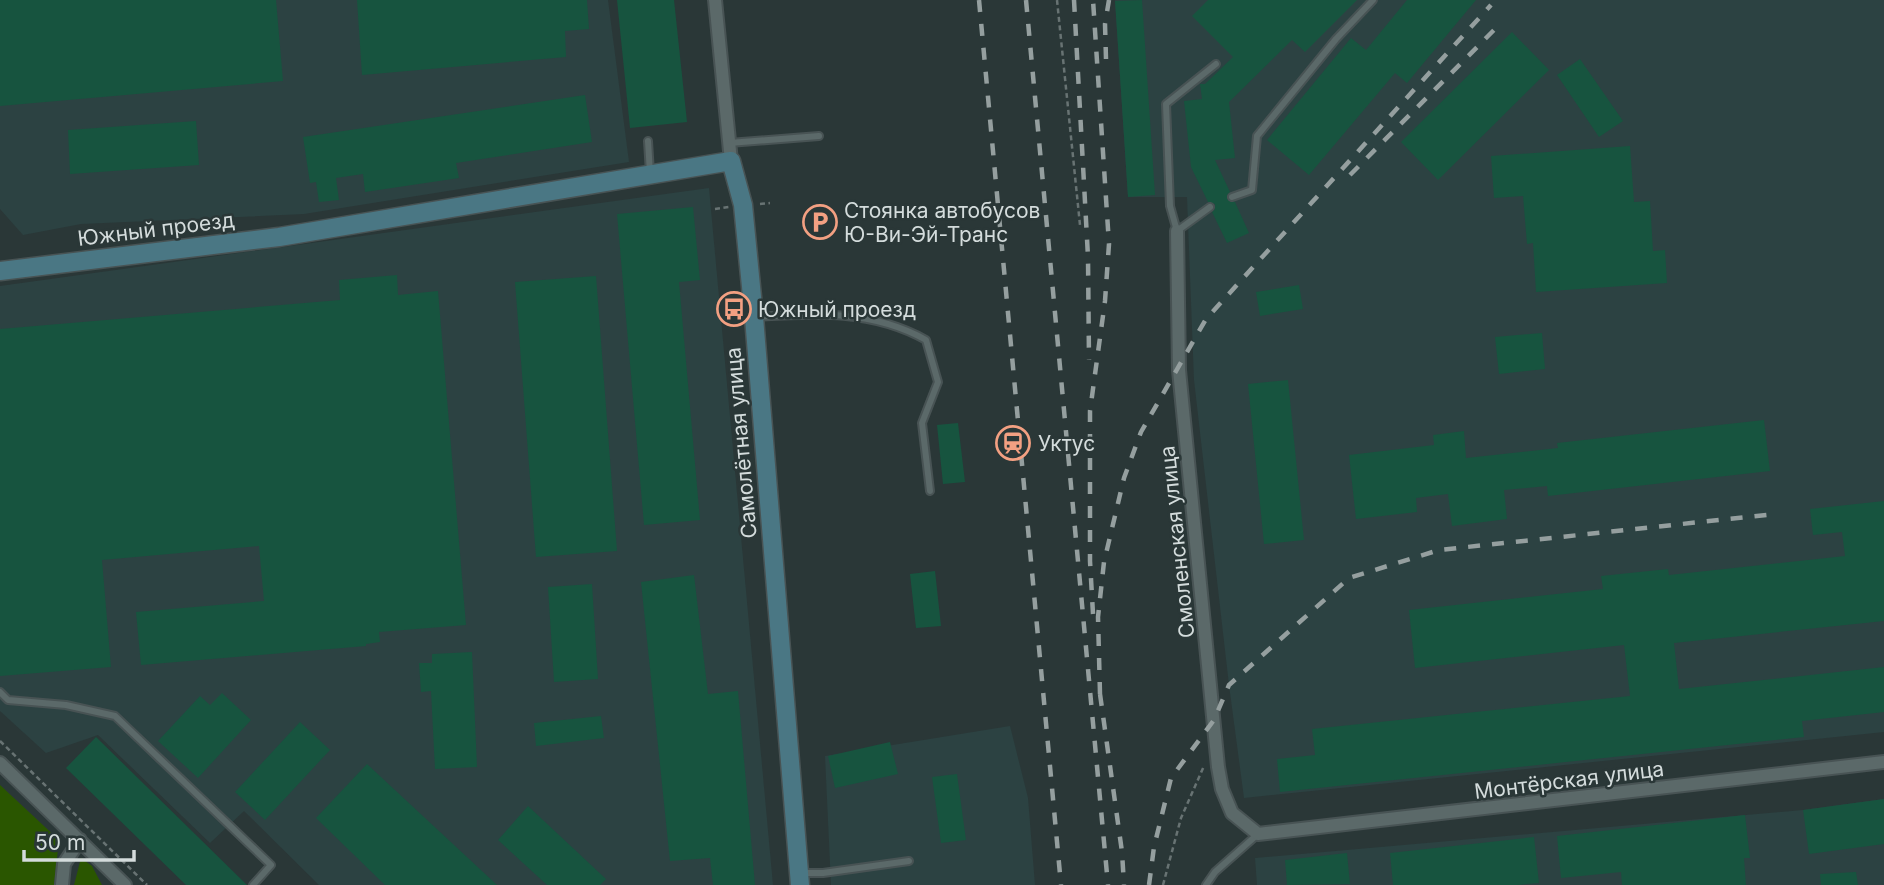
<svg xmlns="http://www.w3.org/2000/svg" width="1884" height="885" viewBox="0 0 1884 885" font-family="Inter,sans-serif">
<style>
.built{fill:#2c4242}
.green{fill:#2a5600}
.building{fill:#17543f}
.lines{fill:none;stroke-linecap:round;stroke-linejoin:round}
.lane-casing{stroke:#485354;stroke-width:10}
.street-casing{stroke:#485354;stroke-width:16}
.secondary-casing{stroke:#485354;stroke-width:21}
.path{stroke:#687373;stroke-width:2.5;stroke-dasharray:5 3.5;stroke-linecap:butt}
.lane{stroke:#5b6969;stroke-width:6}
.street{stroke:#5b6969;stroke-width:12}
.secondary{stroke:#4a7784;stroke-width:18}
.rail{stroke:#959f9f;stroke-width:4.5;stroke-dasharray:12 12;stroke-linecap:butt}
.labels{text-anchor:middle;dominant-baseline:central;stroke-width:5;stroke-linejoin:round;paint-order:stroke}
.poi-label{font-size:21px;fill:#d4dcdc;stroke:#2a3737;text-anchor:start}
.street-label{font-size:21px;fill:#d4dcdc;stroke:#2a3737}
</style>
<rect width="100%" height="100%" fill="#2a3737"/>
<!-- built -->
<path class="built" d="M0 0H608L629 162 304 214 81 224 23 235 0 209Z
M1115 0H1884V732L1244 798 1229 685 1194 380 1187 197H1128Z
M709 188 773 885H319L244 811 210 843 98 735 46 753 0 711V286Z
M1010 726 1028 798 1035 885H831L825 756Z
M1884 799V885H1257L1255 858 1803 810Z"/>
<!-- green -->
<path class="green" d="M0 785 59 840 54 885H0Z
M81 858 92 866 102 885H74Z"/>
<!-- building -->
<path class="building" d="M0 0H276L283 81 0 106Z
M357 0H587L589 29 565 31 566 57 362 75Z
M617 0H674L687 122 630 128Z
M1142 0 1155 195 1128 197 1115 1Z
M1208 0H1357L1305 52 1292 40 1229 102 1235 158 1215 160 1230 192 1227 195V199L1235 202 1249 233 1227 243 1212 212 1215 209V204L1208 202 1191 167 1184 101 1202 99 1200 84H1205L1233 57 1192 16Z
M1407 0H1476L1407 83 1395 73 1309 175 1267 140 1351 38 1366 50Z
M1512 32 1549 70 1438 180 1401 142Z
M1580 59 1623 121 1599 137 1557 75Z
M585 95 592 142 456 163 459 178 365 192 363 174 336 178 339 200 319 202 316 182 310 183 303 137Z
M196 121 199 165 70 174 68 130Z
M1630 146 1634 202 1650 201 1653 251 1665 250 1667 283 1536 292 1533 243 1527 244 1523 196 1494 198 1491 156Z
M693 207 700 280 679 282 700 520 644 525 617 214Z
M397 275 398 295 438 291 466 625 379 632 380 642 366 644V646L141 665 136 612 264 601 259 546 102 560 111 667 0 676V329L340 300 339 280Z
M596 276 617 551 536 557 515 282Z
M1299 285 1303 309 1260 316 1256 292Z
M1542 333 1545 369 1499 374 1495 337Z
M1288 380 1304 540 1264 544 1248 384Z
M1764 420 1770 471 1548 496 1547 486 1504 490 1507 519 1452 526 1448 494 1416 498 1417 512 1356 519 1349 455 1434 445 1433 435 1464 431 1466 458 1558 448 1557 443Z
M958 423 965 482 943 484 937 425Z
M1884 501V621L1674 643 1679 689 1884 667V712L1802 721 1804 737 1280 792 1277 759 1315 755 1312 729 1630 696 1624 645 1415 668 1409 610 1603 589 1601 576 1668 569 1669 575 1845 556 1842 532 1813 535 1810 509Z
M935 571 941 626 916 628 910 574Z
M694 575 708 694 738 691 755 885H713L710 858 670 861 641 582Z
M592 584 598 679 554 682 548 587Z
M472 652 477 767 435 769 431 691 421 692 419 663H432V654Z
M222 693 251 720 198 778 158 741 200 696 210 705Z
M601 716 604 738 536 746 534 723Z
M300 722 330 750 265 820 235 792Z
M96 737 247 885H186L66 768Z
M890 742 898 774 835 788 828 756Z
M367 764 497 885H385L316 818Z
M957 774 966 840 941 843 932 777Z
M1884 799V844L1809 854 1803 810Z
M528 806 606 879 600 885H547L498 840Z
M1745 815 1750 858H1744L1746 885H1622L1621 872 1561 878 1557 836Z
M1534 837 1539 883 1517 885H1393L1390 853Z
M1347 853 1350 884 1287 885 1285 860Z
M1856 872 1858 885H1821L1820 874Z"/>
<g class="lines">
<!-- lane casing -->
<g class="lane-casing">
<path id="lane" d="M648 141 650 173
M729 143 819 136
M1232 197 1252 190 1257 136 1336 39 1373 0
M1210 207 1177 231 1170 206 1166 104 1216 64
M756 317C816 313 873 310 926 340L938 382 922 423 930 491
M0 692 8 700 66 705 115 716 271 865 253 885
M800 873H823L909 861
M1206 885 1215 872 1258 834"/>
</g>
<!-- street casing -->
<g class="street-casing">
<path id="street" d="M715 0 731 161
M1177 231 1179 370 1218 767 1222 789 1232 813 1258 834 1884 762
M0 763 125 885
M62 885 64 864 80 840"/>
</g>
<!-- secondary casing -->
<g class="secondary-casing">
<path id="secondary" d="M0 271 279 237 731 161 743 205 754 317 800 885"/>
</g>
<!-- path -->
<path class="path" d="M1057 0 1080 225
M760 204 770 203
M715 209 729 207
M0 741 147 885
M1163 885 1181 818 1204 766"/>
<!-- lane -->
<use href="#lane" class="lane"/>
<!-- street -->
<use href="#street" class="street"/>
<!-- secondary -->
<use href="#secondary" class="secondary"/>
<!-- rail -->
<path class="rail" d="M979 0 1061 885
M1026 0 1108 885
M1074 0 1088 257 1089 360
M1106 59 1105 24 1109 0
M1350 175 1499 25
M1093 614 1090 561V411L1105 301 1109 244 1093 0
M1100 694 1122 852 1124 885
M1100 694 1098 617 1104 562 1124 478 1141 432 1206 319 1491 5
M1149 885 1154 847 1171 778 1214 720 1229 685 1349 578 1439 550 1775 514"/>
</g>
<!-- icons -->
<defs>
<g id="parking-ring" transform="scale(1.75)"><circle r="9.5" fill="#2a3737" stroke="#f3a082" stroke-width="1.5"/><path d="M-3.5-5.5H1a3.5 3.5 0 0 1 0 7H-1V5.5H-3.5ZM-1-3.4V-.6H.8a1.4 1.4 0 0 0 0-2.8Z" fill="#f3a082"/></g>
<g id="bus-ring" transform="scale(1.75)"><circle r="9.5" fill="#2a3737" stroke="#f3a082" stroke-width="1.5"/><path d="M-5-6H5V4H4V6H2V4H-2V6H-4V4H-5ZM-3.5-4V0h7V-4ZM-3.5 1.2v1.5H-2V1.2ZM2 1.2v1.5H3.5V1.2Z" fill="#f3a082"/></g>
<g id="station-ring" transform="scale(1.75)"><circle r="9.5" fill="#2a3737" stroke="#f3a082" stroke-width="1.5"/><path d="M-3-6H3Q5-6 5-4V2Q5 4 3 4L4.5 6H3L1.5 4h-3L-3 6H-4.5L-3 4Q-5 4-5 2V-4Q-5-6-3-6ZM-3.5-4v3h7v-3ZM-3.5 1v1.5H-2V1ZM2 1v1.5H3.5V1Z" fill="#f3a082"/></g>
</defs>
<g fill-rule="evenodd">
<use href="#parking-ring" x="820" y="222"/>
<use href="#bus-ring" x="734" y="309"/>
<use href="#station-ring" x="1013" y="443"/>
</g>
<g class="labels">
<!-- poi labels -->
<g class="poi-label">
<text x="844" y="210">Стоянка автобусов<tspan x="844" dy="24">Ю-Ви-Эй-Транс</tspan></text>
<text x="758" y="309">Южный проезд</text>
<text x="1038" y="443">Уктус</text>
</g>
<!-- street labels -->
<g class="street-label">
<text transform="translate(156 229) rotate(-7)">Южный проезд</text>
<text transform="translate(741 443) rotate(-95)">Самолётная улица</text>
<text transform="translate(1177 542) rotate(-96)">Смоленская улица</text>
<text transform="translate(1569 780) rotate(-7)">Монтёрская улица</text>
</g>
</g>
<!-- scale -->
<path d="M24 850v10h110v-10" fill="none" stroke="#d4dcdc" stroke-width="3.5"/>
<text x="35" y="850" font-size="21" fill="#d4dcdc" stroke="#2a3737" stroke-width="5" paint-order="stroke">50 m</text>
</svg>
